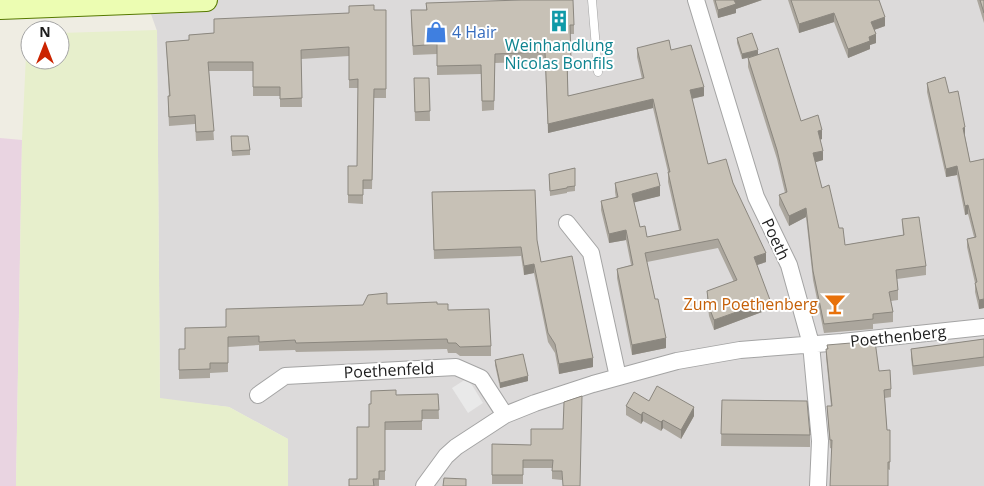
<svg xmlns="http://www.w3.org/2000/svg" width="984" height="486" viewBox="0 0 984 486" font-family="'Open Sans',sans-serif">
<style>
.residential{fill:#dcdada}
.industrial{fill:#e9d4e1}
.farmland{fill:#e7efcc}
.parking{fill:#e9e9e9}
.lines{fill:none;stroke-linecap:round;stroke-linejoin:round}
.service-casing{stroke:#a4a4a4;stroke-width:9}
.minor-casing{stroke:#a4a4a4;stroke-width:18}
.secondary-casing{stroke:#567900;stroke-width:24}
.service{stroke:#fff;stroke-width:8}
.minor{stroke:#fff;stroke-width:16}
.secondary{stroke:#ecfdb2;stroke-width:22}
.wall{fill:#aba69d}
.shaded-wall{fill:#8b877f}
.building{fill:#c7c1b6;stroke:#8b877f}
.labels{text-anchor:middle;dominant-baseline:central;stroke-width:4;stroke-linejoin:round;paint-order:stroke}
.shop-label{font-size:16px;fill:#366cbe;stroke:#fff;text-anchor:start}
.culture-label{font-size:16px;fill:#0d838f;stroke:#fff}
.street-label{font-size:16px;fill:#1d1d1d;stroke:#fff}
.food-label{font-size:16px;fill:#c56008;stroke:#fff;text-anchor:end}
</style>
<rect width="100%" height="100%" fill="#efede3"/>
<!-- residential -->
<path class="residential" d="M146 0H984V486H288V439L229 407 160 399 157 31Z"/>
<!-- industrial -->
<path class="industrial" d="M0 138 22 140 16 486H0Z"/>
<!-- farmland -->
<path class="farmland" d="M157 30 160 398 229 407 288 439V486H16L22 140 27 34H30V60H60V33Z"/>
<!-- parking -->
<path class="parking" d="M466 379 472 385 483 403 468 413 452 388Z"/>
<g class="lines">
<!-- service casing -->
<g class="service-casing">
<path id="service" d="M592 0 598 72"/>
</g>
<!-- minor casing -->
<g class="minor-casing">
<path id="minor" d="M696 0 756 197 789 265 811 344 820 441 818 486
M567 223 591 253 618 377
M258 395 285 376 456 367 481 378 505 415
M424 486 446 456 456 447 505 415 535 403 593 384 677 361 740 350 842 342 984 327"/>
</g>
<!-- secondary casing -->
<g class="secondary-casing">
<path id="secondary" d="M0 8 206 0"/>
</g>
<!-- service -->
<use href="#service" class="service"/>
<!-- minor -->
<use href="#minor" class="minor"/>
<!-- secondary -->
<use href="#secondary" class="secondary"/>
</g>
<!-- wall -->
<path class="wall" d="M713 0H762L736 9V13L718 18Z
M788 0H879L885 26 874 30 876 43 870 45V49L848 58 834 22 799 33Z
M977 0H984V23Z
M426 3 574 25V34H570L571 69 568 70V96L642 79 637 57V48L671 50 704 96 692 99 708 164 733 183 766 262 757 265 770 309 714 330 709 316 707 300V291L734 282 718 248 647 262 666 348 632 355 617 278V269L631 265 626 240 609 243 601 210V201L616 198 615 192V183L660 196 634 202 640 227 647 237 679 230 668 182V172L653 108 548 133 545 61 495 63 494 110 482 111 481 74 437 75V54L413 55 411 20 426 10Z
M374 10H386V98H374L372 189H363V204L348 203V166H357L358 88H349V56L301 59 302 107H280V96H253V71H209L214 140 196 141 195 124 169 126 168 105V96H169L166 42 189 40V35L214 33 349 13Z
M737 38 758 55 801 121 822 139 820 140 823 160 815 162 822 188 839 228 845 245 903 235 902 219 926 266V275L897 279 898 290V300L891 301 893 312V322L873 324V329L824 333 813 280 806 217 789 226 779 205V195L785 193 777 159 748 67V58L752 57 742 59 737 43Z
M429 78 430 121H415L414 88Z
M927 83 949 93 965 136 970 162 984 159V308L979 309 975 292V283L967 247V239L974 237 968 214 965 215 957 175 946 177 927 92Z
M231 136 250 150V155L232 156Z
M575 168V191L567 192V193L550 196 549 174Z
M432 192 537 240 541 262 593 367 559 374 555 353 548 342 534 273 524 275 521 256 434 259Z
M387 304H437L448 310 491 346V356H460L456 353H448L447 349 296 352 295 350 259 351V345L228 347V372L210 373V378L179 379V349H185L226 327Z
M984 339V366L913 375 911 358V349Z
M827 345 879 371 891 389V397L885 398 887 430H890V470L830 448 827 406H831L826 357V349H827Z
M495 360 528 381 500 388 495 365Z
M438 394 439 419H422V430H385V480H379V486H349L357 479 369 427 371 404 396 395Z
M722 400 810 435V447L721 446Z
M649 401 694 416 681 439 663 428 661 431 643 421 641 424 626 415V406Z
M563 429 562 480 552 479V468H523V484H492V444L531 445Z"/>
<!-- shaded-wall -->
<path class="shaded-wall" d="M736 0H762L736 9V13L718 18V10Z
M834 13V22L799 33V24Z
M885 17V26L871 31V22Z
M876 34V43L870 45V49L848 58V49L869 37Z
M758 50V55L742 59V54Z
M704 87V96L690 99V90Z
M653 99V108L548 133V124Z
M965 127V136H963V128Z
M822 130V139L818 140V131Z
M823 151V160L813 163V153Z
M957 166V175L946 177V169Z
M660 186V196L632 203V194Z
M968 205V214L965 215V206Z
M806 208V217L789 226V216Z
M626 230V240L609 243V234Z
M766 253V262L754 266V257Z
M534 264V273L524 275V266Z
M984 299V308L979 309V300Z
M770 300V309L714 330V320Z
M666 338V348L632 355V345Z
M593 358V367L559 374V364Z
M528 376V381L500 388V383Z
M694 407V416L681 439V430Z
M643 412V421L641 424V415Z
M663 420V428L661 431V422Z"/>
<!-- building -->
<path class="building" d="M521 0H573L574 25H570L571 60 567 61 568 96 644 78 637 48 669 40 671 50 691 45 704 87 690 90 708 164 726 159 733 183 766 253 754 257 770 300 714 320 709 307 707 291 737 280 718 239 645 253 655 299H658L666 338 632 345 617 269 633 265 626 230 609 234 601 201 618 197 615 183 657 173 660 186 632 194 640 227 645 226 647 237 681 230 668 172H670L653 99 548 124 545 52 495 54 494 101H482L481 65 437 66V44L413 46 411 10H427L426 3Z
M715 0H736H734L736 4 718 10Z
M791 0H879L885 17 871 22 876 34 869 37 870 41 848 49 834 13 799 24Z
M980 0H984V13Z
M374 5V10H386V89H374L372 180H363V195H348V166H357L358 79 349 80V47L301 50 302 98 280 99V87H253V62H208L214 131 196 132 195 115 169 117 168 96H170L166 42 189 40V35L214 33V19L349 13V6Z
M752 33 758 50 742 54 737 38Z
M778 48 801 121 818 115 822 130 818 131 823 151 813 153 822 188 829 185 839 228H843L845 245 904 235 902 219 919 217 926 266 896 270 898 290 889 292 893 312 873 314V319L824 324 813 271 806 208 789 216 779 195 787 192 777 150 748 58Z
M945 77 949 93 958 91 965 127 963 128 970 162 984 159V299L979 300 975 283 977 282 967 239 976 237 968 205 965 206 957 166 946 169 927 83Z
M414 78H429L430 111 415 112Z
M231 136H248L250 150 232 151Z
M575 168V186L567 187V188L550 191 549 174Z
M535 190 537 240 541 262 572 256 593 358 559 364 555 344 548 333 534 264 524 266 521 247 434 250 432 192Z
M387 293V304L437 302V304H448V310L489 309 491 346 460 347 456 343H448L447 339 296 343 295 340 259 342V336L228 337V363H210V369L179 370V349H185V328L226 327V309L363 305 368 295Z
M984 339V357L913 366 911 349Z
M875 341 879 371 890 370 891 389 884 390 887 430H890V462H888V486H830L832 440H830L827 406H832L826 349H828L827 345Z
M523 354 528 376 500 383 495 360Z
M657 386 694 407 681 430 663 420 661 422 643 412 641 415 626 406 634 392 649 401Z
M396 390V395L438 394 439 410H422V421L385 422V471H379V479H373L374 486H349V479H357V427H369V404H371V391Z
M582 396 580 486H563L562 471H552L553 460H523V475H492V444L531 445V429H563L564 402Z
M722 400 807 401 810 435 721 434Z
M444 478 466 479V486H443Z"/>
<!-- icons -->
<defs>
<g id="building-bare" transform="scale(1.725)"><path d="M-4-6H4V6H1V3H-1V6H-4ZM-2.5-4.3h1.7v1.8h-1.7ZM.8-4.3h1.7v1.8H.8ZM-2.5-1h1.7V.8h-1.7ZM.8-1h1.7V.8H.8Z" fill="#0f9aa8" stroke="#fff" stroke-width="2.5" paint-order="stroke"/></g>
<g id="shop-bare" transform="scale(1.725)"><path d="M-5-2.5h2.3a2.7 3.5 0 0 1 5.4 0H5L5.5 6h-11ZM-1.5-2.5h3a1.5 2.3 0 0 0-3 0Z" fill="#3f7fe0" stroke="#fff" stroke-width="2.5" paint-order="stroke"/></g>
<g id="bar-bare" transform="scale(1.725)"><path d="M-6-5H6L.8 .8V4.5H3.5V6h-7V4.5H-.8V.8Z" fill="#e8710a" stroke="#fff" stroke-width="2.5" paint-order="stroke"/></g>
</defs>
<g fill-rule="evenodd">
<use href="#building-bare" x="559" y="21"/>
<use href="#shop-bare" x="436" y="32"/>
<use href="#bar-bare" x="835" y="304"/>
</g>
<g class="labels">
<!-- shop labels -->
<g class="shop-label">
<text x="452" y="32">4 Hair</text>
</g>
<!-- culture labels -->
<g class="culture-label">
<text x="559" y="45">Weinhandlung<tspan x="559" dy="18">Nicolas Bonfils</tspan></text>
</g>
<!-- street labels -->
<g class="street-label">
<text transform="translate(776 239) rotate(65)">Poeth</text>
<text transform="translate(898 336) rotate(-6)">Poethenberg</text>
<text transform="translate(389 370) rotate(-3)">Poethenfeld</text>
</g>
<!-- food labels -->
<g class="food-label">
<text x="818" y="304">Zum Poethenberg</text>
</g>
</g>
<!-- north arrow -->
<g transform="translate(45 45)"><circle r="24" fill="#ffffff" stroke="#a5a5a5"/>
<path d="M0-4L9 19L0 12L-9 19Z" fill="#cb2400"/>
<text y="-8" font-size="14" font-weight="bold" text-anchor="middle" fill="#1d1d1d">N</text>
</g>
</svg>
